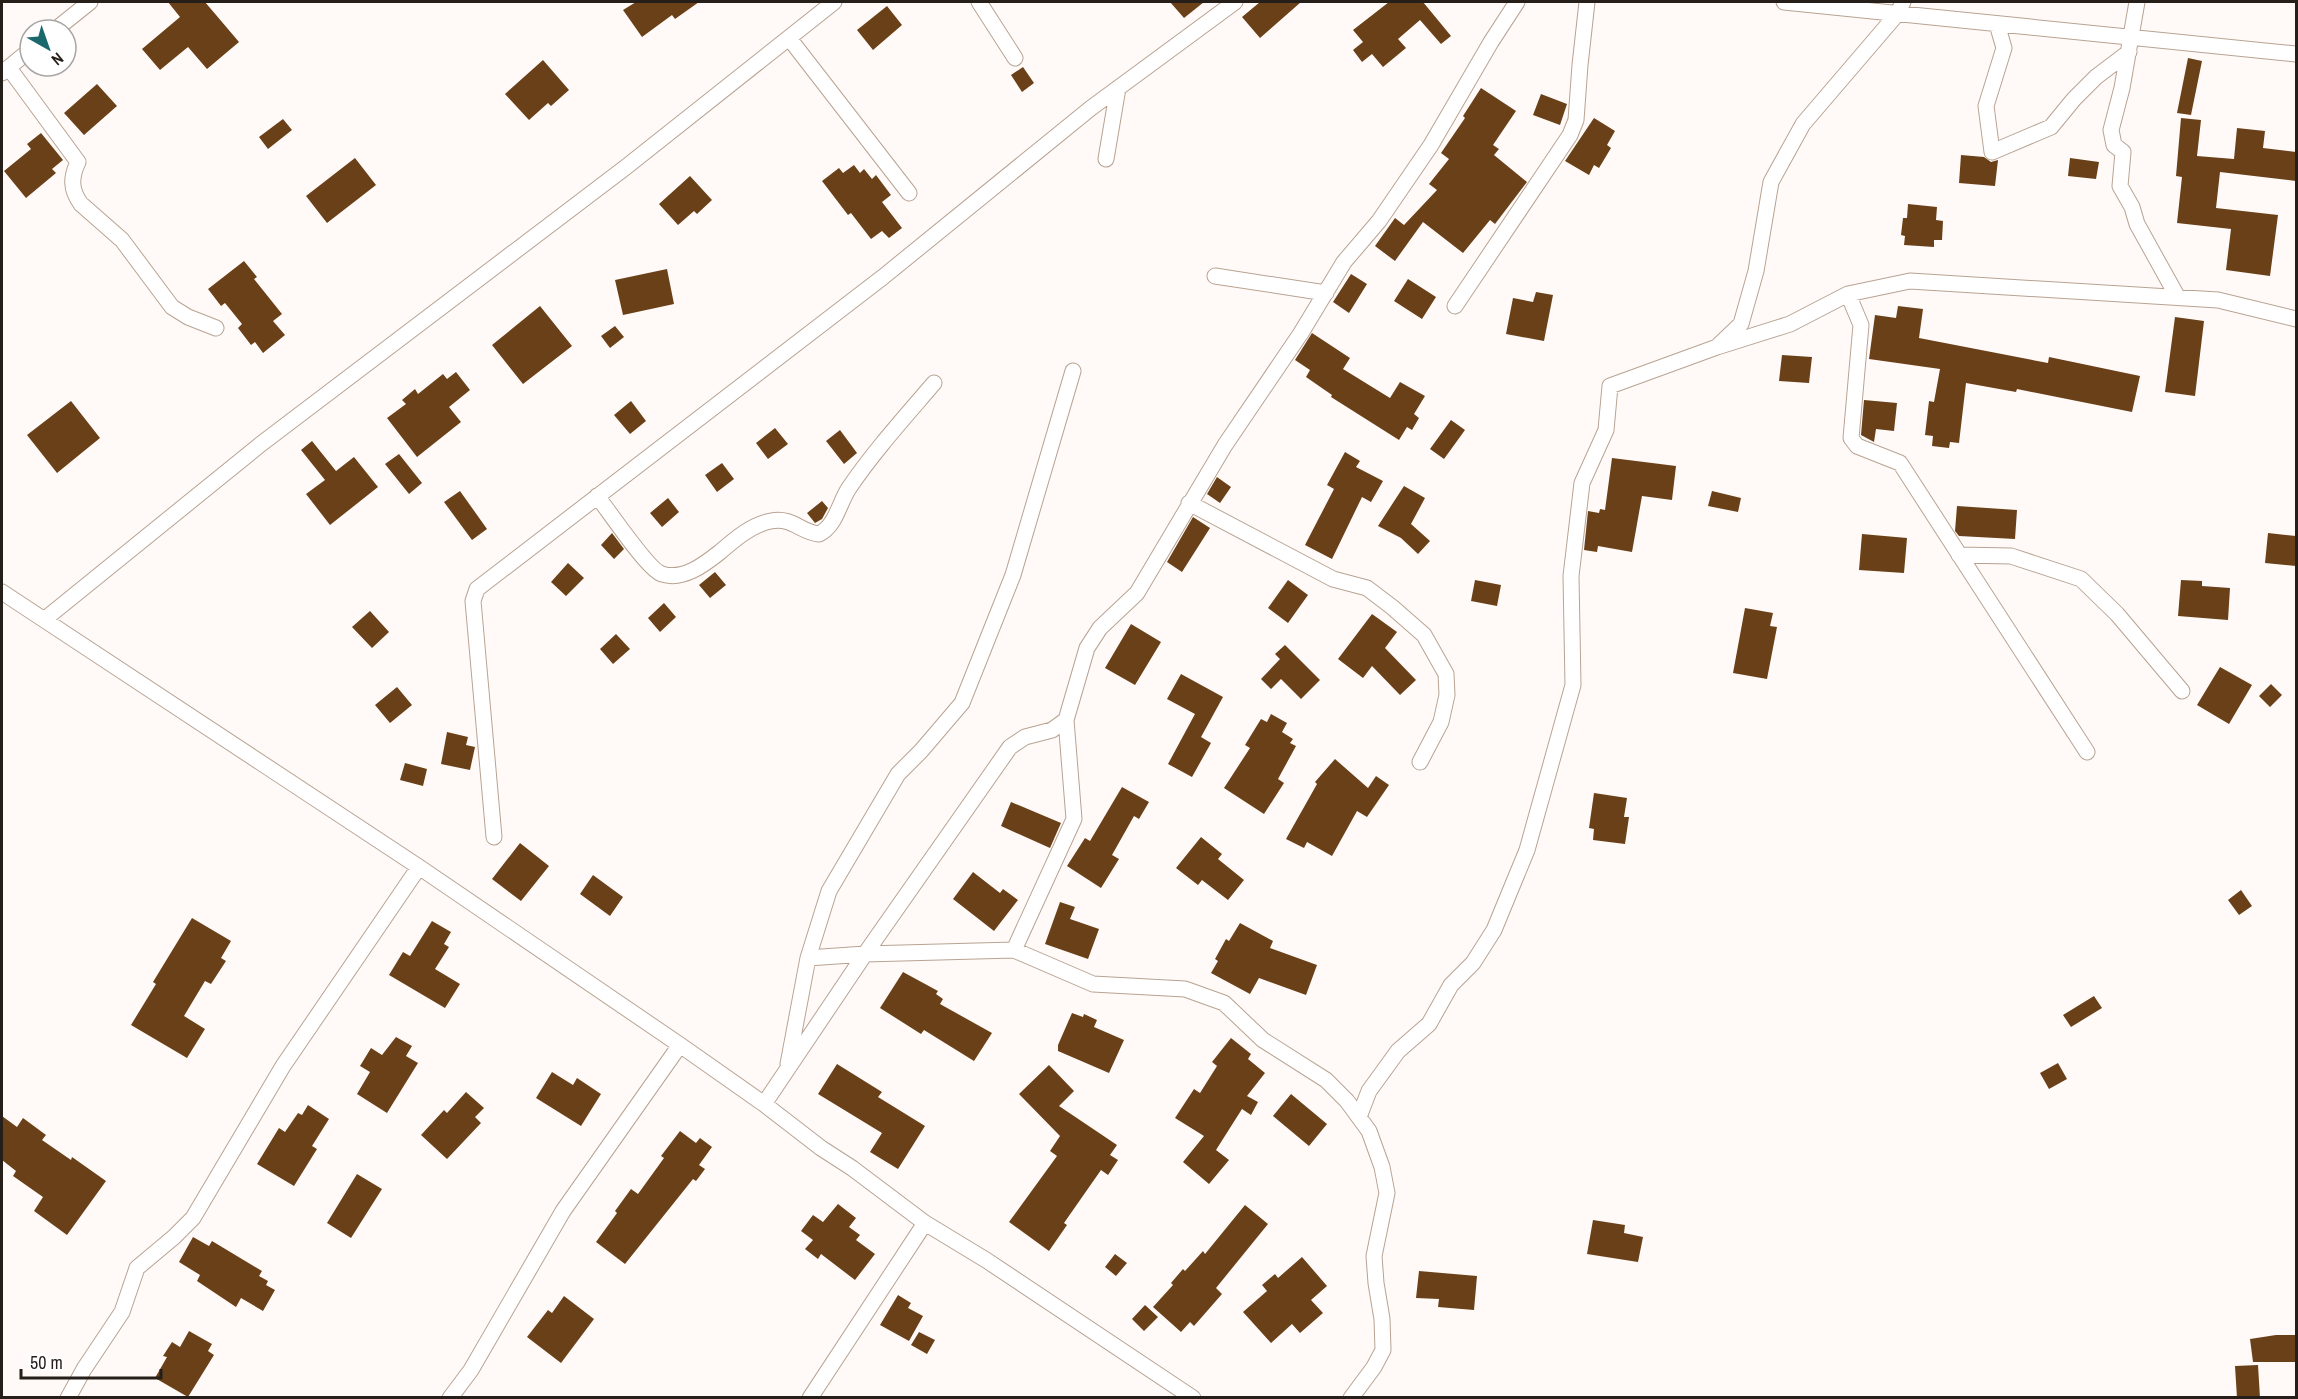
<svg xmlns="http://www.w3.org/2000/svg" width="2298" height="1399" viewBox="0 0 2298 1399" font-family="'Archivo Narrow',sans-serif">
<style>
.building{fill:#6a4019}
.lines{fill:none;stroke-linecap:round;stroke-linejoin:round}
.street-casing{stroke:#b8a393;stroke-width:17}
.street{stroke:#fff;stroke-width:15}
</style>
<rect width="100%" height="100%" fill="#fffaf7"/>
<!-- building -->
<path class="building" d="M168 2H205L239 42 207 69 188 47 160 70 142 49 180 17Z
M636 2H699L675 19 672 15 642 37 623 10Z
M1170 2H1204L1184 18Z
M1260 2H1301L1260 38 1242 17Z
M1389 2H1423L1451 36 1441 44 1420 20 1398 39 1406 48 1383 67 1372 54 1362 62 1353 50 1363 42 1353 30Z
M887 6 902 25 873 50 857 30Z
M2188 58 2202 61 2191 115 2177 113Z
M543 60 569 90 551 106 548 103 529 120 505 94Z
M1023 67 1034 83 1022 92 1011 75Z
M97 84 117 106 84 135 64 113Z
M1481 88 1516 111 1493 145 1499 149 1494 155 1527 182 1495 224 1490 220 1463 253 1423 222 1395 261 1375 246 1395 218 1404 225 1437 190 1429 184 1449 159 1441 153 1465 118 1463 116Z
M1541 94 1567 104 1560 125 1533 115Z
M1594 118 1615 131 1607 145 1611 148 1599 168 1594 165 1589 175 1565 161Z
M2181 118 2201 120 2197 156 2234 159 2237 128 2265 131 2263 148 2296 152V181L2220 172 2216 208 2278 215 2270 276 2226 270 2231 229 2177 223 2182 177 2176 176Z
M283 119 292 130 268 149 259 137Z
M41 133 63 160 52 169 56 173 26 198 4 171 31 149 27 144Z
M1961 155 1984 157 1991 162 1998 160 1995 186 1959 183Z
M355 158 376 185 327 223 306 196Z
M2070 158 2099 162 2096 179 2068 176Z
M854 165 860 173 864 169 872 179 876 175 891 195 882 202 902 228 889 238 882 231 871 239 851 213 848 215 822 181 839 168 843 173Z
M690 176 712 200 697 214 694 211 678 225 659 204Z
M1908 204 1937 207 1936 220 1943 221 1942 240H1934V247L1904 245 1905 236 1901 235 1903 218H1907Z
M244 261 257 277 254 279 282 314 273 321 285 335 263 353 255 342 251 345 238 328 242 324 225 303 221 306 208 289Z
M667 269 674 304 623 315 615 280Z
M1351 274 1367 284 1349 313 1333 302Z
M1408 279 1436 297 1422 319 1394 301Z
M1536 292 1553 295 1544 341 1506 334 1513 298 1533 302Z
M540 306 572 346 523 384 492 345Z
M1898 306 1923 309 1919 338 2048 363 2049 357 2140 376 2132 412 2017 389 2016 392 1966 383 1959 443 1950 442 1949 448 1932 446 1933 436 1925 435 1929 401 1934 402 1940 369 1869 359 1875 315 1896 318Z
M2175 317 2204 321 2195 396 2165 392Z
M615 326 624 337 610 348 601 336Z
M1312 333 1350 358 1343 369 1390 398 1400 382 1425 396 1414 414 1419 418 1412 430 1407 427 1399 440 1331 397 1332 395 1306 377 1310 370 1295 360Z
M1782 355 1812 357 1809 383 1779 381Z
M456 372 470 390 449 407 461 422 417 457 387 418 406 404 402 400 415 389 418 394 443 374 447 379Z
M1864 400 1897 403 1894 431 1876 429 1874 442 1861 435Z
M71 401 100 438 57 473 27 435Z
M631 401 646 421 630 434 614 415Z
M1451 420 1465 430 1444 459 1430 449Z
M775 428 788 444 768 459 756 443Z
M840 430 857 453 844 464 826 441Z
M312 441 336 471 354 457 378 487 330 525 306 494 325 480 301 450Z
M1345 452 1360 461 1356 467 1383 481 1371 502 1362 497 1332 559 1305 545 1334 489 1327 485Z
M399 454 422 483 409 494 385 464Z
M1612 458 1676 466 1672 500 1642 496 1632 552 1598 546 1597 552 1584 550 1588 511 1599 513 1600 509 1605 510Z
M722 463 734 479 717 492 705 475Z
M1217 477 1231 487 1220 503 1207 494Z
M1404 486 1425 498 1411 524 1430 541 1418 554 1401 538 1378 526Z
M460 491 487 529 472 540 444 502Z
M1712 491 1741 498 1738 512 1708 506Z
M668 498 679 512 662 527 650 513Z
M822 501 828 508 822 519 815 523 807 513Z
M1957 506 2017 510 2015 539 1959 536 1955 531Z
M1193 517 1210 528 1182 572 1167 562Z
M612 533 624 549 614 559 601 545Z
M2268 533 2296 536V566L2265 563Z
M1862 534 1907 538 1904 573 1859 570Z
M568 563 584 578 566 596 551 582Z
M715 572 726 585 710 598 699 585Z
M1288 580 1308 595 1288 623 1268 608Z
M1475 580 1501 585 1497 606 1471 601Z
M2181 580 2202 581V586L2230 588 2228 620 2178 616Z
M664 603 676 617 660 632 648 618Z
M1745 608 1773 613 1770 626 1777 627 1767 679 1733 673Z
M370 611 389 632 372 648 352 627Z
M1372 614 1397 632 1385 648 1416 680 1400 695 1372 666 1363 678 1338 659Z
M1131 624 1161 642 1135 685 1105 668Z
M616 634 630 649 613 664 600 649Z
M1285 645 1320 680 1301 699 1281 679 1271 689 1261 679 1280 659 1275 654Z
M2220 667 2252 685 2229 724 2197 705Z
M1181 674 1223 697 1201 737 1211 743 1192 777 1168 764 1195 714 1167 699Z
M2271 684 2282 695 2270 707 2259 696Z
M397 687 412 705 390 723 375 705Z
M1271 714 1287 723 1282 732 1293 739 1290 743 1296 746 1278 779 1284 783 1264 814 1224 788 1250 748 1245 745 1261 719 1267 722Z
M447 732 468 737 466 745 475 747 470 770 441 764Z
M1335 759 1368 788 1376 776 1389 785 1367 817 1357 811 1332 856 1307 842 1304 848 1286 839 1317 784 1315 782Z
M405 763 427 769 423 786 400 780Z
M1122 787 1149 802 1139 819 1134 816 1112 855 1119 859 1101 888 1067 866 1085 838 1090 841Z
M1594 793 1627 798 1624 817H1629L1625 844 1593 840 1594 829 1589 828Z
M1011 802 1061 823 1050 848 1001 826Z
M1201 837 1222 854 1218 859 1244 880 1228 900 1202 880 1198 885 1176 868Z
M520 843 549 866 521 901 492 879Z
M973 872 1000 893 1003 889 1018 900 994 931 953 899Z
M593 875 623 897 610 916 580 894Z
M2241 890 2252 906 2239 915 2228 900Z
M1060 902 1075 907 1070 919 1099 929 1088 959 1045 944Z
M192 918 231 941 221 958 226 961 211 984 205 981 184 1016 205 1029 187 1058 131 1025 156 984 153 982Z
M432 921 451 932 444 944 449 947 435 969 460 984 445 1008 389 975 403 952 410 956Z
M1240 923 1273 941 1270 948 1317 965 1306 995 1259 978 1250 994 1211 973 1218 961 1215 959 1226 939 1229 941Z
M903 972 938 991 936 994 943 999 940 1004 992 1033 974 1061 924 1030 921 1034 880 1008Z
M2094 996 2102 1008 2071 1027 2063 1015Z
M1072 1013 1083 1017 1084 1014 1097 1020 1094 1027 1124 1040 1109 1073 1058 1051V1045Z
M396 1037 412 1046 406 1056 418 1063 387 1113 357 1094 370 1072 360 1066 371 1048 382 1055Z
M1231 1038 1251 1054 1248 1059 1265 1073 1247 1096 1258 1102 1251 1115 1242 1109 1216 1150 1229 1160 1209 1184 1183 1162 1204 1136 1175 1118 1194 1089 1200 1093 1217 1066 1212 1062Z
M2058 1063 2067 1079 2049 1089 2040 1073Z
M837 1064 882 1092 878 1097 925 1126 898 1169 870 1152 882 1133 818 1094Z
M1049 1065 1074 1091 1059 1106 1117 1145 1110 1155 1118 1160 1108 1175 1101 1170 1064 1223 1067 1225 1049 1251 1009 1222 1057 1156 1050 1151 1060 1136 1019 1094Z
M552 1072 573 1085 577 1078 601 1094 581 1126 536 1098Z
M466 1092 484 1108 475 1117 481 1123 447 1159 421 1135 444 1110 447 1113Z
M1291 1094 1327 1124 1309 1146 1273 1116Z
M308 1105 329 1119 312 1146 317 1149 294 1186 257 1164 279 1128 285 1132 298 1113 302 1115Z
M2 1116 17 1127 23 1118 46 1135 42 1140 71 1160 72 1157 106 1181 67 1235 34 1211 43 1197 13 1176 16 1171 2 1160Z
M680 1131 696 1143 700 1138 712 1147 699 1165 705 1169 696 1181 693 1179 625 1264 596 1242 617 1213 615 1211 631 1189 638 1194 664 1158 661 1156Z
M357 1174 382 1189 351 1238 327 1223Z
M838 1204 856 1218 849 1227 860 1235 856 1240 875 1254 855 1280 821 1254 818 1259 805 1249 813 1240 801 1231 813 1215 823 1222Z
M1245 1205 1268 1224 1216 1288 1222 1294 1194 1326 1190 1322 1181 1332 1153 1307 1173 1285 1171 1283 1183 1269 1185 1271 1203 1251 1205 1254Z
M1593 1220 1625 1225 1624 1233 1643 1237 1638 1262 1587 1254Z
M193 1237 209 1246 212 1241 262 1271 259 1276 268 1281 266 1285 275 1290 263 1311 241 1298 236 1307 197 1281 200 1275 179 1262Z
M1115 1254 1127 1263 1116 1276 1105 1267Z
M1302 1257 1327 1286 1311 1300 1323 1313 1300 1333 1292 1324 1271 1343 1243 1312 1267 1291 1262 1285 1275 1274 1278 1278Z
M1419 1271 1477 1276 1474 1310 1438 1307 1439 1299 1416 1298Z
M898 1295 911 1303 908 1308 923 1316 909 1341 880 1325Z
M564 1296 594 1319 561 1363 527 1337 548 1310 552 1313Z
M1145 1305 1158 1317 1144 1331 1132 1319Z
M189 1331 212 1344 208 1351 214 1355 188 1397 155 1378 167 1357 163 1356 172 1342 180 1347Z
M919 1332 935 1340 927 1354 911 1345Z
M2276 1335H2296V1362H2253L2250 1339Z
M2258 1365 2260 1398H2237L2235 1366Z"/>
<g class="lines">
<!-- street casing -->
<g class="street-casing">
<path id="street" d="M979 2 1015 58
M1784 2 2296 54
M2137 2 2122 88 2111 130 2114 145 2123 152 2120 186 2132 207 2137 224 2177 296
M1997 24 2004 48 1986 106 1992 152 2051 127 2074 99 2096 77 2129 52
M55 30 90 2
M789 38 909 193
M9 68 78 162C71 177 70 189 81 204L122 240 172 307 188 317 216 328
M2 73 30 50
M1106 159 1118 88
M1215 276 1326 293
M1848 294 1861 325 1851 438 1857 446 1900 463 2087 752
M1455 306 1570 135 1576 120 1580 65 1587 2
M1719 345 1741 324 1756 271 1771 182 1803 124 1898 13 1903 2
M597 496C609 511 648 570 662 574 683 581 705 564 720 552 735 539 751 525 771 521 793 517 800 532 819 534 836 526 839 503 849 488 874 451 905 417 934 383
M1189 503 1333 579 1367 588 1392 607 1424 635 1446 674 1447 695 1441 722 1420 762
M1959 555 2011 556 2081 579 2117 614 2182 691
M2 592 419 867 680 1045 764 1104 821 1148 852 1168 925 1223 986 1260 1193 1398
M45 619 261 444 626 167 834 2
M494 837 473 601 477 589 883 277 1091 108 1235 2
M1014 950 1074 819 1066 720
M808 958 865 954 1014 950 1093 984 1185 989 1224 1003 1263 1040 1326 1080 1347 1101 1369 1131 1382 1167 1387 1193 1374 1256 1376 1283 1382 1319 1383 1350 1374 1367 1351 1398
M788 1064 808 958 829 891 898 774 921 751 962 703 1013 575 1073 371
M764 1104 865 954 1010 747 1025 737 1052 730 1066 720 1087 648 1100 628 1137 593 1225 445 1301 333 1344 262 1379 221 1431 145 1491 42 1517 2
M1359 1117 1369 1091 1398 1051 1429 1024 1451 985 1473 963 1494 930 1527 850 1573 685 1571 576 1582 483 1606 430 1610 386 1717 347 1790 324 1848 294 1910 281 2218 300 2296 319
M68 1398 84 1369 122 1312 137 1268 174 1237 193 1218 283 1066 419 867
M450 1398 471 1370 563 1211 680 1045
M810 1398 925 1223"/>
</g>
<!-- street -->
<use href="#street" class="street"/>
</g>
<!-- border -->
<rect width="2298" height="1399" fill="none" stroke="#261e18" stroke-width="6"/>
<!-- north arrow -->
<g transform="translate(48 48) rotate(140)"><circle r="28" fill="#ffffff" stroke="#a8a5a3" stroke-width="1.5"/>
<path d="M0-4.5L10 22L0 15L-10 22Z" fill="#1b686c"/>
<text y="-9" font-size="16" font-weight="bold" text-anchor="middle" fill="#261e18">N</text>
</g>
<!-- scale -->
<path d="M21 1369v9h140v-9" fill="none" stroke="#261e18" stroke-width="3"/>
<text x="30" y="1369" font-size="18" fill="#261e18" stroke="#ffffff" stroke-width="4.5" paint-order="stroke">50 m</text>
</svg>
